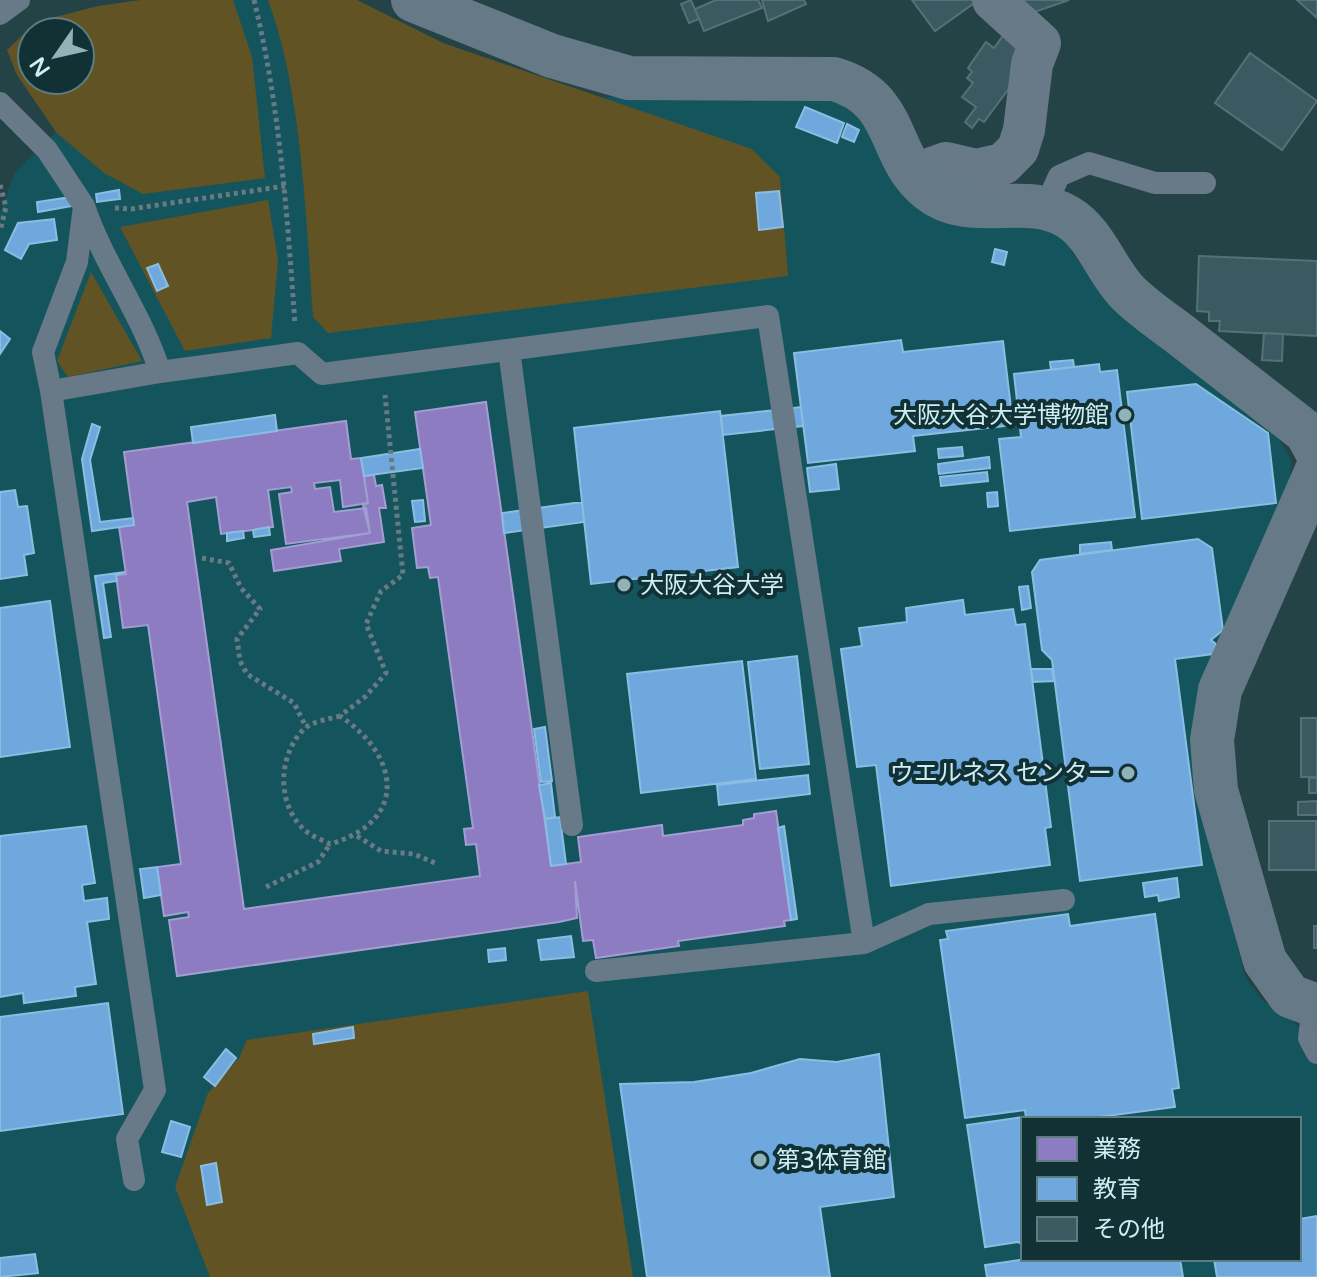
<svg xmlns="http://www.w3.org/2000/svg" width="1317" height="1277" viewBox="0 0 1317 1277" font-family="'Varela Round','Noto Sans JP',sans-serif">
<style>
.built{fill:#14555d;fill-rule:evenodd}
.green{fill:#615323;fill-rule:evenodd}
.offices{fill:#8e7cc3;stroke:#a19ed2;stroke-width:2}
.schools{fill:#6fa8dc;stroke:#8bbde3;stroke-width:2}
.building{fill:#3b5960;stroke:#567077;stroke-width:2}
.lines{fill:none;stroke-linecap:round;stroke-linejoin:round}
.path{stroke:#697a84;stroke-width:5;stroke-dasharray:4 4;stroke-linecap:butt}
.lane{stroke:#687987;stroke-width:22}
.street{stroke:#687987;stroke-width:42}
.secondary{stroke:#667986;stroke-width:44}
.poi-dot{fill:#91b2b7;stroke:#123135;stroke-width:3}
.labels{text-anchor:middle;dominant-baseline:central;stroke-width:8;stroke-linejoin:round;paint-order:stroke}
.poi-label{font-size:24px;fill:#cceef4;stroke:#123135;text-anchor:end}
</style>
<rect width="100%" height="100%" fill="#234347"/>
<!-- built -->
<path class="built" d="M141 0H357L443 43 595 98 664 93 833 92 864 116 1054 226 1111 307 1276 433 1291 460 1289 500 1196 779 1245 977 1263 1001 1285 1013 1317 1046V1277H0V212L15 172 56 132 17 75 7 50 36 22 98 6ZM32 32H80V80H32ZM1023 1119H1299V1259H1023Z"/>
<!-- green -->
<path class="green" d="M141 0H233L252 57 265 178 143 194 104 173 56 132 17 75 7 50 36 22 98 6ZM80 32V80H32V32Z
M268 0H357L443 43 752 149 780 177 788 276 328 333 313 317C306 219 302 91 268 0Z
M268 200 278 260 271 338 185 351 120 227Z
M91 272 142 361 68 377 57 361Z
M588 991 633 1277H210L175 1187 208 1093 239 1058 247 1040Z"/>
<!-- offices -->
<path class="offices" d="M486 402 551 866 581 862 578 837 662 825 663 836 743 825V820L754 818V814L776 811 791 920 784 921 785 926 678 941 679 946 596 958 593 940 583 941 575 881 577 918 559 922 177 976 169 920 189 917 188 912 164 916 157 867 181 864 148 625 123 628 116 575 126 574 119 527 134 525 124 452 346 421 351 459 361 458 368 503 343 507 340 480 314 483 315 489 330 487 334 512 366 508 370 533 286 544 279 494 292 492 291 487 268 490 273 527 253 530 221 534 216 497 187 502 244 909 480 876 476 844 466 845 464 829 473 828 438 577 430 578 428 567 417 568 412 528 431 525 415 412Z
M374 475 376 486 382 485 386 508H379L384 542 339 549 341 561 274 571 271 550 370 533 363 505 368 503 364 476Z"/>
<!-- schools -->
<path class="schools" d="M805 107 844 123 837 143 796 127Z
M847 124 859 130 854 142 842 137Z
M119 190 120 199 97 202 96 194Z
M779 191 783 227 759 230 756 193Z
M71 197 72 206 38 212 37 202Z
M54 219 57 240 29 244 21 259 5 250 18 223Z
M995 249 1007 252 1004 265 992 262Z
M158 264 168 286 157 291 147 268Z
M0 331 10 339 0 354Z
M901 340 903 352 1003 341 1013 425 913 436 915 451 808 463 794 353Z
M1073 360 1074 367 1051 370 1050 362Z
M1099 364 1100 372 1117 370 1135 517 1010 531 999 439 1021 437 1014 374Z
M1196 384 1268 433 1276 503 1142 519 1127 392Z
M801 407 803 426 723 435 721 416Z
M720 411 738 567 591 584 574 428Z
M275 415 277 431 193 443 191 427Z
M92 424 100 427 90 460 100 522 133 518 134 525 92 531 82 459Z
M962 447 963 456 939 458 938 449Z
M420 449 423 468 364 476 361 458Z
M989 457 990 468 939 474 938 464Z
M836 464 839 489 810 492 807 468Z
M987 472 988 481 941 486 940 477Z
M15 490 18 507 27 506 34 553 24 555 27 575 0 579V492Z
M997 492 998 506 988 507 987 493Z
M423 500 425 521 415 522 412 501Z
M582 502 584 522 504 533 502 513Z
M269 527 270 535 254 537 253 530Z
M243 531 244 538 227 541V533Z
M1198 539 1212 548 1223 630 1211 640 1216 644 1213 654 1175 659 1202 865 1080 881 1052 660 1042 650 1032 572 1040 560Z
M1111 542 1112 550 1080 554V545Z
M125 572 116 575 117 581 103 583 111 637 104 638 95 576Z
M1028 586 1031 608 1022 610 1019 587Z
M963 600 965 615 1013 609 1016 625 1025 624 1051 827 1045 828 1050 865 891 886 876 765 857 767 841 649 862 646 859 628 907 622 906 608Z
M50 601 70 747 0 757V608Z
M797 656 809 764 760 769 748 662Z
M742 661 756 779 641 793 627 674Z
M1031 669H1052L1054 681 1033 682Z
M545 727 552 781 541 782 534 729Z
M808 775 810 794 719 805 717 785Z
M551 783 555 817 545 819 539 785Z
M560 817 566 864 551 866 545 819Z
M86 826 95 883 82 885 84 901 107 898 109 919 87 922 96 984 75 987 76 996 24 1003 23 993 0 997V836Z
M784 826 797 919 791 920 778 828Z
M157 867 161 895 144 898 140 869Z
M1177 878 1179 897 1159 901 1158 895 1145 897 1143 883Z
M1068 914 1070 926 1155 914 1179 1088 1172 1089 1175 1107 1084 1119H1026L1025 1110 965 1118 940 940 948 939 946 931Z
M571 936 574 957 541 960 538 940Z
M505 948 506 960 489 962 488 950Z
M108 1003 123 1114 0 1131V1017Z
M353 1027 354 1038 314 1044 313 1034Z
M226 1049 236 1058 215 1086 204 1077Z
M879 1054 894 1197 820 1207 830 1277H647L620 1084 694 1082 751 1073 800 1059 837 1062Z
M1023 1117V1245L1018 1242 985 1247 967 1125Z
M171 1121 190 1127 181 1157 162 1152Z
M216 1163 222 1202 207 1205 201 1166Z
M1317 1216V1277H1217L1214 1259H1299V1219Z
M35 1254 38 1273 0 1277V1258Z
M1027 1259H1180L1183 1277H987L985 1265Z"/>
<!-- building -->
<path class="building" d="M691 0 699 19 689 23 681 4Z
M716 0H758L762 8 704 31 695 9Z
M762 0H804L806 4 768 21Z
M912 0H976L977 1 935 31Z
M1006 0H1069L1026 15Z
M1297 0H1317V18Z
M1005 33 1025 48 1019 75 984 122 979 119 972 128 965 122 976 107 962 97 973 83 967 78 972 72 968 68 986 42 994 48Z
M1250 53 1317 101 1282 150 1215 103Z
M1199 256 1317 261V336L1219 331 1220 321H1209V312L1197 311Z
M1264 333 1283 334 1282 361 1262 360Z
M1301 718H1317V777H1301Z
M1309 778H1317V793H1309Z
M1317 801V815H1298V802Z
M1269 821H1316V870H1269Z
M1314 926H1317V948H1314Z"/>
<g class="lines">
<!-- path -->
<path class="path" d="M254 0C280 106 287 215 295 324
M0 185 6 207 0 231
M115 208 131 209 285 186
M202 558 229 563 241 588 260 609 237 639 240 661 247 674 294 703 306 727
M340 716C329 719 313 721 304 729 277 756 276 807 307 832 313 837 323 840 330 844 409 821 400 756 340 716L366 696 386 673 366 624 381 591 403 575 385 395
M357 836 381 851 414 854 435 863
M266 887 318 862 330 844"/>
<!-- lane -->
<path class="lane" d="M0 14 19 0
M0 103 47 150 82 203 84 206C104 265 142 314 160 372L51 391 43 352 77 262 84 206
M1045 207 1059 176 1089 163 1155 183H1205
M509 350 572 825
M160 372 298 353 322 374 768 316 864 943 596 971
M51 391 155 1090 127 1139 134 1180
M864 943 929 914 1064 900
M1313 1006 1309 1038 1317 1053"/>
<!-- street -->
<path class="street" d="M916 174 946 163 976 170 1003 164 1018 149 1024 130 1032 64 1040 43 993 0"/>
<!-- secondary -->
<path class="secondary" d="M413 0 552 56 629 78 834 79C902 99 885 155 929 190 970 223 1025 191 1068 217 1096 234 1106 271 1128 293 1145 310 1167 324 1186 339 1226 370 1266 401 1306 432L1317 452
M1317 470 1220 690 1212 740 1216 790 1265 961 1290 996 1317 1006"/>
</g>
<!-- markers -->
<g class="poi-dot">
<circle cx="1125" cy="415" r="8"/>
<circle cx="624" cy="585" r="8"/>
<circle cx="1128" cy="773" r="8"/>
<circle cx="760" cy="1160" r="8"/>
</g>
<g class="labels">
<!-- poi labels -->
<g class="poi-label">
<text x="1109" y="415">大阪大谷大学博物館</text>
<text x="640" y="585" text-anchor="start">大阪大谷大学</text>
<text x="1112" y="773">ウエルネス センター</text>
<text x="776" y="1160" text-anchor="start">第3体育館</text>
</g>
</g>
<!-- legend -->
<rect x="1021" y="1117" width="280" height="144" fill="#123135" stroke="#5c7d81" stroke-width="2"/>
<rect x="1037" y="1137" width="40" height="24" fill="#8e7cc3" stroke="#5c7d81" stroke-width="2"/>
<text x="1093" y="1157" font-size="24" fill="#cceef4">業務</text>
<rect x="1037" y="1177" width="40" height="24" fill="#6fa8dc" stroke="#5c7d81" stroke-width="2"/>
<text x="1093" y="1197" font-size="24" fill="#cceef4">教育</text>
<rect x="1037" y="1217" width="40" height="24" fill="#3b5960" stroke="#5c7d81" stroke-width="2"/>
<text x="1093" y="1237" font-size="24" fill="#cceef4">その他</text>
<!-- north arrow -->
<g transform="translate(56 56) rotate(236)"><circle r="38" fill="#123135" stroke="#5c7d81" stroke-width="2"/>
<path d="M0-6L14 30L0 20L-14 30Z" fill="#91b2b7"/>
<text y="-12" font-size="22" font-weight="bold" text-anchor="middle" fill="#cceef4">N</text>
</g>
</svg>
